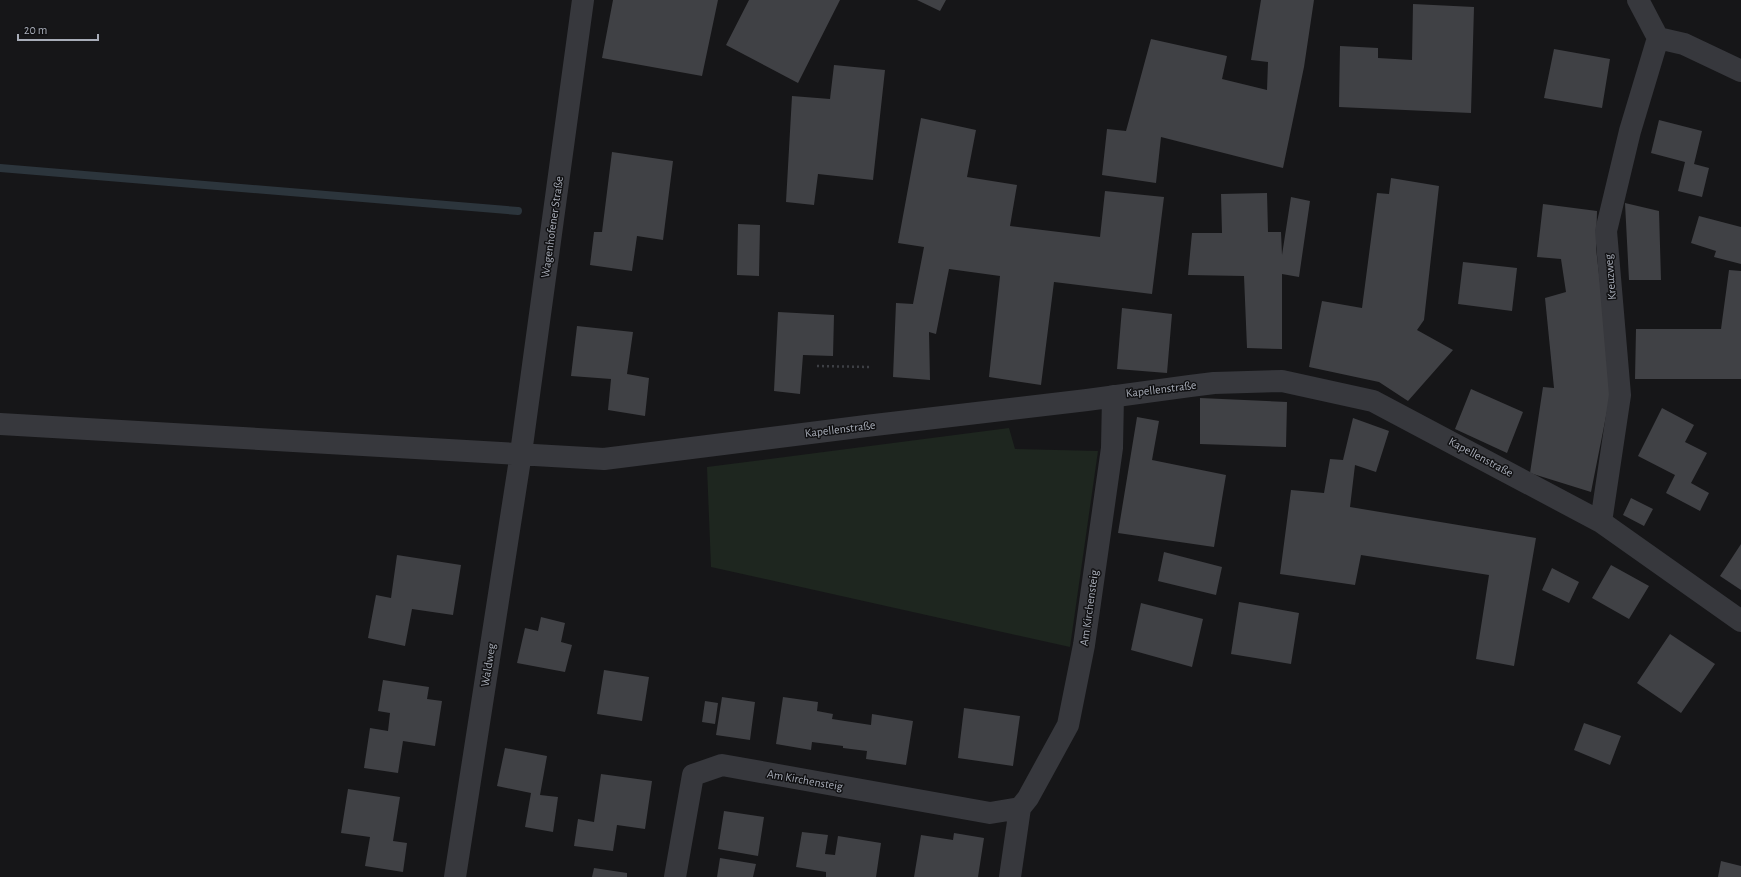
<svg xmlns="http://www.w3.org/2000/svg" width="1741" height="877" viewBox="0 0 1741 877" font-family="'Alegreya Sans',sans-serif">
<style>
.green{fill:#1e261f}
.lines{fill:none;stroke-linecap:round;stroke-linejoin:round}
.stream{stroke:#2c353c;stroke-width:8}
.building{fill:#404145}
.path{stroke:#3d3f44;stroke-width:2.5;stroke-dasharray:2 3;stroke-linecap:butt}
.minor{stroke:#37383d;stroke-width:22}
.labels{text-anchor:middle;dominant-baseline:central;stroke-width:3;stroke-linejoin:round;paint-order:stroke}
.street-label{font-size:12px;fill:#a8adb8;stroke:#111113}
</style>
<rect width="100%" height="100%" fill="#161618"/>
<!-- green -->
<path class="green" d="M1009 428 1015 449 1098 451 1070 647 711 567 707 467Z"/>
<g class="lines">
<!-- stream -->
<path class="stream" d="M0 168 518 211"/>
</g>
<!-- building -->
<path class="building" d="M613 0H718L702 76 602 58Z
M749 0H840L798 83 726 45Z
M917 0H946L940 11Z
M1261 0H1314L1304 67 1283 168 1161 137 1156 183 1102 175 1107 129 1126 131 1151 39 1227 56 1222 79 1267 90 1268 62 1251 60Z
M1413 4 1474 7 1471 113 1339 107 1340 46 1378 48V58L1412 60Z
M1554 49 1610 59 1602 108 1544 98Z
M834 65 885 70 873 180 818 174 814 205 786 202 792 96 830 99Z
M921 118 976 130 967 177 1017 185 1010 226 1100 237 1105 191 1164 197 1152 294 1054 282 1041 385 989 377 1000 276 949 269 936 334 929 332 930 380 893 377 896 303 913 304 924 247 898 243Z
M1659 120 1702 131 1694 164 1709 168 1702 197 1678 191 1685 162 1651 153Z
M612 152 673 161 663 240 637 236 632 271 590 265 594 232H602Z
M1391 178 1439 186 1424 320 1417 330 1453 350 1408 401 1379 382 1309 367 1322 301 1362 308 1377 193 1389 194Z
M1267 193 1268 232H1281L1282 255 1291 197 1310 201 1299 277 1282 274V349L1247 348 1244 276 1188 275 1192 233H1222L1221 194Z
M1625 203 1659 211 1661 280H1629Z
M1543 204 1597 211 1596 248 1612 386 1591 492 1530 473 1543 387 1554 388 1545 298 1566 292 1561 259 1537 257Z
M1699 216 1741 227V264L1714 257 1716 251 1691 243Z
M738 224 760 225 759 276 737 275Z
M1463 262 1517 268 1512 311 1458 304Z
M1729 270 1741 271V379H1635L1636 329H1721Z
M1122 308 1172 314 1167 373 1117 369Z
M778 312 834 315 833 356 803 355 800 394 774 391Z
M577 326 633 332 627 374 649 378 645 416 608 410 611 379 571 376Z
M1471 389 1523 412 1507 453 1455 429Z
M1200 398 1287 402 1286 447 1200 444Z
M1662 408 1694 425 1685 442 1707 453 1691 483 1709 493 1700 511 1666 493 1675 475 1638 456Z
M1137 417 1159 421 1152 460 1226 475 1214 547 1118 533Z
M1353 418 1389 431 1376 472 1355 465 1350 507 1536 538 1514 666 1476 659 1489 575 1361 555 1355 585 1280 574 1291 490 1324 493 1330 459 1343 460Z
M1631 498 1653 509 1644 526 1623 515Z
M1741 544V590L1720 576Z
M1164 552 1222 567 1216 595 1158 581Z
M397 555 461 565 453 615 412 609 405 646 368 638 376 595 391 598Z
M1611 565 1649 586 1629 619 1592 598Z
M1552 568 1579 582 1569 603 1542 590Z
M1239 602 1299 613 1291 664 1231 654Z
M1141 603 1203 619 1192 667 1131 650Z
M541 617 565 623 561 642 572 645 565 672 517 663 525 628 538 631Z
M1670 634 1715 664 1681 713 1637 683Z
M604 670 649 677 642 721 597 714Z
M383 680 429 687 427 699 442 701 435 746 403 741 398 773 364 768 370 728 388 731 390 713 378 711Z
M722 697 755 702 750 740 716 735Z
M783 697 818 702 817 711 833 714 832 719 871 725 872 714 913 721 906 765 866 759 867 751 843 748V746L812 742 811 750 776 744Z
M705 701 718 703 715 724 702 722Z
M964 708 1020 716 1013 766 958 758Z
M1584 723 1621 736 1610 765 1574 750Z
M505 748 547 756 540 795 558 797 553 832 525 827 531 793 497 786Z
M601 774 652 781 645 829 617 825 613 851 574 846 578 819 594 822Z
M348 789 400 797 393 841 407 843 403 872 365 866 370 837 341 833Z
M724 811 764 817 758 856 718 849Z
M802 832 828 835 825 854 835 855 838 836 881 843 876 877H826V872L796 867Z
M954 833 984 838 978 877H914L921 835 953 840Z
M720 858 756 864 753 877H717Z
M1721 861 1741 866V877H1718Z
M594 868 627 873V877H592Z"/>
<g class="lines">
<!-- path -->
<path class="path" d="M817 366 869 367"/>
<!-- minor -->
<path class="minor" d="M1658 38 1684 44 1741 71
M0 424 604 459 866 426 1087 400 1190 386 1214 383 1282 381 1373 401 1601 522 1741 621
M1601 522 1620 395 1606 231 1630 131 1658 38 1638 0
M455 877 521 453 583 0
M675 877 693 775 722 765 990 813 1020 808 1028 798 1068 725 1084 645 1112 448 1113 396
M1010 877 1020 808"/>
</g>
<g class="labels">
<!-- street labels -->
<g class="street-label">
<text transform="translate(552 227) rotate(-82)">Wagenhofener Straße</text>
<text transform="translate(1610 277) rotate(-95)">Kreuzweg</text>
<text transform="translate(1161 389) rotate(-7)">Kapellenstraße</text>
<text transform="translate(840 429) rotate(-7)">Kapellenstraße</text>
<text transform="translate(1481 457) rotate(28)">Kapellenstraße</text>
<text transform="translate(1089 608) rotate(-82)">Am Kirchensteig</text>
<text transform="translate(488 665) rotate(-81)">Waldweg</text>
<text transform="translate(805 780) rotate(10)">Am Kirchensteig</text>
</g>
</g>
<!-- scale -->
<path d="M18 34v6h80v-6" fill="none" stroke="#a8adb8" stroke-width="2"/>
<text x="24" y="34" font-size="12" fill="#a8adb8" stroke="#111113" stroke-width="3" paint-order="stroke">20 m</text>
</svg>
